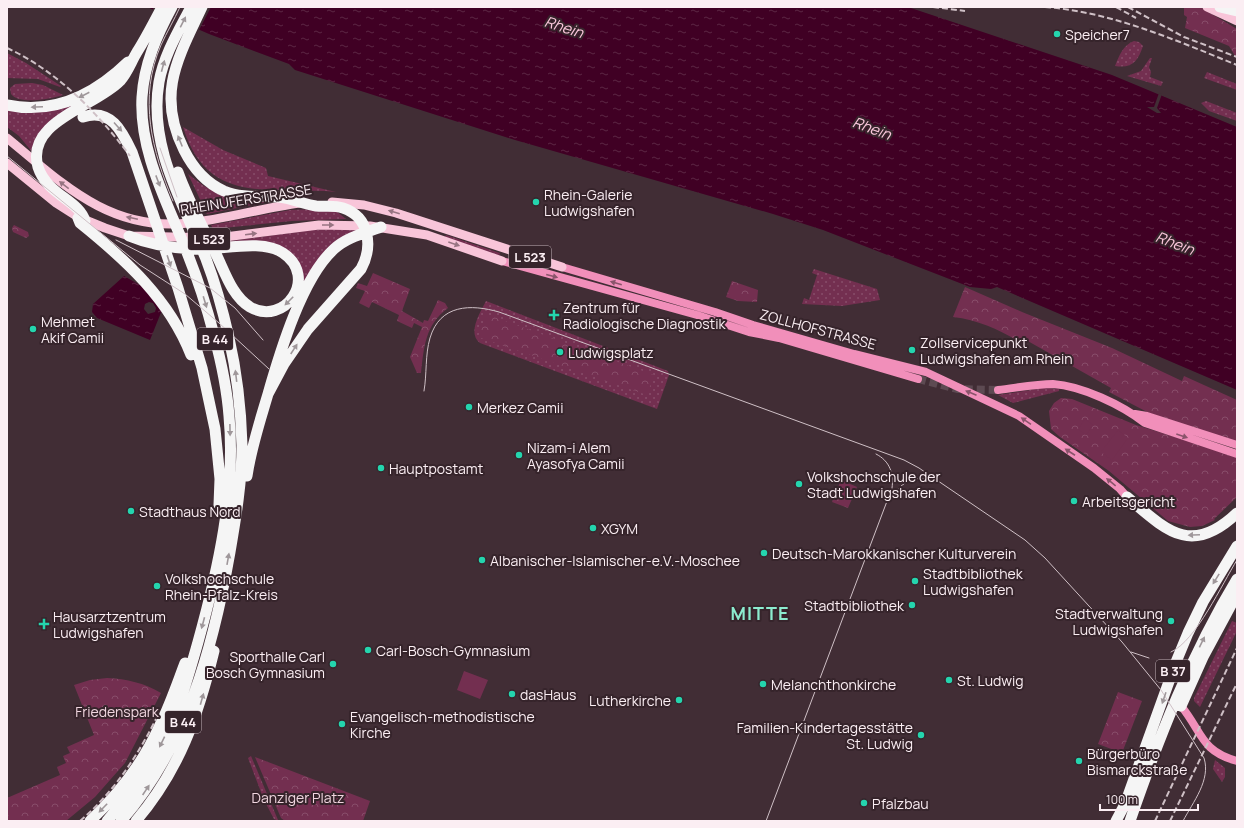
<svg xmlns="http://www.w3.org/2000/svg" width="1244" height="828" viewBox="0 0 1244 828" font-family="Manrope,sans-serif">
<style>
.grass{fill:url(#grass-dots)}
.park{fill:url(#park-crowns)}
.pitch{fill:#732f50}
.water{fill:url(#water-ripples);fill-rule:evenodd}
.pier{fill:#412d35}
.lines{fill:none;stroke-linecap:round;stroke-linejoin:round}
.secondary-tunnel{stroke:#5d4a52;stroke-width:8;stroke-dasharray:8 4;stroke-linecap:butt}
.secondary{stroke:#f18fba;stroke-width:8}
.primary{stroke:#f8c5d9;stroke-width:9}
.highway{stroke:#f5f5f5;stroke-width:11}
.tram{stroke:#cfc0c6;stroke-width:1}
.rail{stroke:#cfc0c6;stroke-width:2;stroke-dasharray:6 3;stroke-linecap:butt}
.oneway{fill:#9f979a}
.oneway2{fill:#977482}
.oneway3{fill:#8a546b}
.poi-dot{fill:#24d5ae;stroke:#36242b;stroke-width:1.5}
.labels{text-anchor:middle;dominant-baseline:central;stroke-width:4;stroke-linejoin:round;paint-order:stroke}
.shield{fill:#36242b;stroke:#c0b1b7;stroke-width:1}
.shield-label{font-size:13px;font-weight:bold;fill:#fbeef3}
.poi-label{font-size:14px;fill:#fbeef3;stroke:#36242b;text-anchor:start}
.street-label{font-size:14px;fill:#fbeef3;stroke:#36242b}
.park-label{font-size:14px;fill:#f0d5df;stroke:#36242b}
.water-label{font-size:15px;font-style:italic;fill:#fac7db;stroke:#36242b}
.district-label{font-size:18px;font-weight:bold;letter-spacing:1px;fill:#8ceccf;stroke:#36242b}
</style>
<defs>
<pattern id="grass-dots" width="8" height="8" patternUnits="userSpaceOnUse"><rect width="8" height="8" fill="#732f50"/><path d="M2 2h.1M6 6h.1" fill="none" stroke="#884d6a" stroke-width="1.8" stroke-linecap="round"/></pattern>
<pattern id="park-crowns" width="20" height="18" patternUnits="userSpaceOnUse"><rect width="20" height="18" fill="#732f50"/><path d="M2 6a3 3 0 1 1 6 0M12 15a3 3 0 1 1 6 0" fill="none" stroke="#884d6a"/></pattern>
<pattern id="water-ripples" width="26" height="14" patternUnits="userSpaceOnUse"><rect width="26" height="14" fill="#400024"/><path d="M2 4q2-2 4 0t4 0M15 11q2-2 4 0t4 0" fill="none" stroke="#5c2644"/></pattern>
</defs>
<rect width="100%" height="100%" fill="#412d35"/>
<!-- grass -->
<path class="grass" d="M1134 41 1139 42 1143 46C1138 61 1132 69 1115 66 1119 56 1123 45 1134 41Z
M7 53 26 63 61 86 60 87 38 79 7 78Z
M1150 58H1152L1149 67 1151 72 1150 77 1163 82 1161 86 1127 76 1141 71Z
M1207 72 1237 84V90L1204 78Z
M32 83 43 85 63 95C51 99 19 105 11 94L10 88 15 84Z
M1206 101 1237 113V121L1209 111 1201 103Z
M72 105 74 108 33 153 19 136 7 127V108L58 109Z
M183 127 223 150 266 168 268 176 336 192C271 185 208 208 183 127Z
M188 174 204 186 231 200 268 202 207 214Z
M317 209 335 210 346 219 292 221 213 229 211 225 290 210Z
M340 229 359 230 303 286 295 257 222 244V242L311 230Z
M446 235 500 253 499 256 445 237Z
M814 269 877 289 880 300 842 306 802 304 804 298 809 300 817 275 812 273Z
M486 301 668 371 669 375 657 409 480 343C467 333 480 313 486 301Z
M1044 388 1059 389V391L1013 403 998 395Z
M1232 621 1237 623V631L1200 707 1194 701V698Z
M251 756 278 820 279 821 274 819 264 800 248 758Z
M1215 760 1225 768V777L1222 782 1213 769Z"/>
<!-- park -->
<path class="park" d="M1184 7H1200L1237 29V59L1229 46 1185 28 1187 17 1184 15Z
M14 225 28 232 29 236 26 238 13 232 12 228Z
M373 273 410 289 402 311 423 323 424 320 428 321 438 300 445 303 448 308C425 325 424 347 421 373H417L410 357 422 327 414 323 412 328 397 321 399 315 372 302 369 308 359 303 365 291 356 288 358 283 367 286Z
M732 281 758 290 757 302 738 301 726 297Z
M965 287 1022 312 1112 348 1182 381 1184 376 1237 400V442L1149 413 1109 392 1111 388 1026 340 1024 344C1001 331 980 320 953 317Z
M486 314 654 375 647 395 478 337Z
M1061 398 1072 399 1136 425 1237 456V497L1214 519 1215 520 1202 526 1190 527 1168 521 1109 471 1060 437 1051 429 1049 411 1054 403Z
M841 480 857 487 848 508 832 502Z
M107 678C127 679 144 683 161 693L125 763 95 797 66 821H7V798L60 775 57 767 66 763 63 756 70 753 67 747 94 735 74 685 90 680Z
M1118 692 1142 701 1122 753 1098 744Z
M255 757 370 801 363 821H285L281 818Z"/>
<!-- pitch -->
<path class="pitch" d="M1085 419 1093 425 1086 435 1078 429Z
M1118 430 1128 438 1112 460 1101 452Z
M464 671 488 680 480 699 457 690Z"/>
<!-- water -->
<path class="water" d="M147 7H908L1112 75 1237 127V390L997 287 991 289 970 287 823 230 773 214 515 140 295 70 289 64 209 34Z
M124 276 166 300 150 340 97 318 92 312 93 304ZM149 302 153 303 156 308 155 312 148 314 144 309 145 304Z"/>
<!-- pier -->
<path class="pier" d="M154 7H211L198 32 152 11Z
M1159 93 1162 94 1157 108 1161 113H1157L1147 107H1154Z"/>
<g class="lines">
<!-- secondary-tunnel -->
<path class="secondary-tunnel" d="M918 379 957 389 998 390"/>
<!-- secondary -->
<path class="secondary" d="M502 261 697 315 749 332 779 338 918 379
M562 267 715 312 753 325 854 354 926 372 1019 416 1094 468 1120 489 1127 497
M998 390C1016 388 1035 384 1053 384 1082 386 1122 405 1145 423L1237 454
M1135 414 1147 416 1237 445
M1181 706C1202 731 1200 751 1237 761"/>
<!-- primary -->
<path class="primary" d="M1207 7 1237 21
M7 138C63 184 110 232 189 223 226 219 262 208 300 203
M7 163 56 203 78 217 105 228 129 236 217 238 319 225 370 226 427 235 502 261
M332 202 364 205 396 213 562 267"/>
<!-- highway -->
<path class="highway" d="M202 7C178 58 156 94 184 150 193 168 206 183 224 191 241 198 260 196 278 197 291 198 303 204 316 206 325 207 334 205 343 208 370 217 373 247 361 269L308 329 284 364 268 394
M1220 7 1237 11
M7 105C54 115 95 94 128 62
M83 117C111 108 122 131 132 152L178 288 202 368 215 429 220 479 219 505
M78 218 80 223C126 260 169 299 191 355
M85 221C79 200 47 195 38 167 25 121 95 107 120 81 128 72 131 62 137 52 146 38 154 22 162 7
M129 236C148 244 172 248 193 249 219 251 261 238 283 253 319 277 285 327 250 307 232 296 225 272 216 254 203 227 188 200 178 172
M247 476C251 448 260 421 268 394 280 352 302 278 334 249 347 237 365 233 381 227
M1127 497C1166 530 1191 557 1237 513
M1181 706 1203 657 1237 594
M90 821C119 794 144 761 160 725 170 705 177 684 185 663
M107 821C125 800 142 779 156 755 176 720 187 681 198 642 218 570 236 491 229 416 227 389 221 361 214 335 206 304 196 274 184 245 165 198 139 149 142 97 144 64 157 35 172 7
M121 821C187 746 213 648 230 552 236 517 242 481 242 445 241 409 237 373 229 338 223 311 216 285 206 259 183 203 148 146 159 82 164 55 178 32 191 7
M136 821C180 769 198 716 214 651
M1116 821 1125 804 1176 662 1188 633 1203 602 1237 546
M1130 821C1159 737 1191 655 1237 579"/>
<!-- tram -->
<path class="tram" d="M160 148 177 197
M7 156 140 265 185 294 219 323 269 369
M173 201C152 151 138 98 161 45 167 32 174 20 180 7
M116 240 210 288 235 308 263 340
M424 391C427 374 425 355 430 338 440 304 471 304 499 312L904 460 919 468 1025 540 1045 558 1122 642 1161 690 1204 758C1211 780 1193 802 1183 821
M892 498C900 481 919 473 936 482
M1131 652 1149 658
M1171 652C1196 641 1222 584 1237 560
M766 821 892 488C894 474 890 461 876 454"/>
<!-- rail -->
<path class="rail" d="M933 7 965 11
M1045 7C1112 12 1175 40 1237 65
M1116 7 1136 18
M1128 7 1184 37 1237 57
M7 48C57 71 97 112 130 156
M80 821C113 793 137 757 156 719
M1155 821 1237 648
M1170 821 1237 683"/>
</g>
<!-- one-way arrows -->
<defs><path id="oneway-solid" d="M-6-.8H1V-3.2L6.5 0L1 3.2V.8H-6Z"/></defs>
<g class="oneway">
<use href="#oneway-solid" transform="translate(183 22) rotate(-63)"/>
<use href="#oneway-solid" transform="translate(163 66) rotate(-75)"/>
<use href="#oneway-solid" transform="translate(84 95) rotate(153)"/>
<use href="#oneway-solid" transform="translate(37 107) rotate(178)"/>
<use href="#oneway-solid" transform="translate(118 127) rotate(48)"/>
<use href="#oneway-solid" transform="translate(180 141) rotate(-112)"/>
<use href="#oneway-solid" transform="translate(158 181) rotate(69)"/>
<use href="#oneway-solid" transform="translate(169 261) rotate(72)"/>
<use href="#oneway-solid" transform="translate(289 301) rotate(135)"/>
<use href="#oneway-solid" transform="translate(205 302) rotate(73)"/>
<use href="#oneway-solid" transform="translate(294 349) rotate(-57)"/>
<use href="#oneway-solid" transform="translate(236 376) rotate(-97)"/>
<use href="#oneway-solid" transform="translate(230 430) rotate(89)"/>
<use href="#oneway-solid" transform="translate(1194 535) rotate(177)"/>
<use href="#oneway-solid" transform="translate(228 559) rotate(-80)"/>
<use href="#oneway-solid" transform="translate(1216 579) rotate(122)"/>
<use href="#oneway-solid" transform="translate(203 623) rotate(105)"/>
<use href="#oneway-solid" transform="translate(1202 642) rotate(-64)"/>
<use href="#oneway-solid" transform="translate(1164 698) rotate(109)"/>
<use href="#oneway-solid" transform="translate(202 699) rotate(-74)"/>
<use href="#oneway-solid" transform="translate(162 742) rotate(116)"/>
<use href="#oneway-solid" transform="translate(146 790) rotate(-56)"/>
<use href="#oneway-solid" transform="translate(103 808) rotate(134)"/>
</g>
<g class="oneway2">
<use href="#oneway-solid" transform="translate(64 185) rotate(-142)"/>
<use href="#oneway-solid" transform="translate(394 212) rotate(-164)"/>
<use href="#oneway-solid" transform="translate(132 218) rotate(-168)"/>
<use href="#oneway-solid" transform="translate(328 225)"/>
<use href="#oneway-solid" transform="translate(251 234) rotate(-7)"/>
<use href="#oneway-solid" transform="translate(454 244) rotate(19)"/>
</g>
<g class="oneway3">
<use href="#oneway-solid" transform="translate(552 276) rotate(15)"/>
<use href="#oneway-solid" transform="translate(616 283) rotate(-164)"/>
<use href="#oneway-solid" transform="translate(971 393) rotate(-157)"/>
<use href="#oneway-solid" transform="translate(1026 421) rotate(-146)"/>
<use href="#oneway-solid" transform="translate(1182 436) rotate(19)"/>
<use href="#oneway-solid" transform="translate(1070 452) rotate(-147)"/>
<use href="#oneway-solid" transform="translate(1111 482) rotate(-141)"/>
</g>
<!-- markers -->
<g class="poi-dot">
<circle cx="1057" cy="34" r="4"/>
<circle cx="536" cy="202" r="4"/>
<path d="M552 309h4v4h4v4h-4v4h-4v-4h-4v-4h4z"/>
<circle cx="33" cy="329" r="4"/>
<circle cx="912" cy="350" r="4"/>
<circle cx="560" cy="352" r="4"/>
<circle cx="469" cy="407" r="4"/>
<circle cx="519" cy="455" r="4"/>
<circle cx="381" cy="468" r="4"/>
<circle cx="799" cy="484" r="4"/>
<circle cx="1074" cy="501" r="4"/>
<circle cx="131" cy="511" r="4"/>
<circle cx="593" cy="528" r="4"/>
<circle cx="764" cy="553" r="4"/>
<circle cx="482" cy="560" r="4"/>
<circle cx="915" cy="581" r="4"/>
<circle cx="157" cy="586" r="4"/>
<circle cx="912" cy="605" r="4"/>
<circle cx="1171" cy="621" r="4"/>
<path d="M42 618h4v4h4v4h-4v4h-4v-4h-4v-4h4z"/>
<circle cx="368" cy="650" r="4"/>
<circle cx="333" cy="664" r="4"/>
<circle cx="949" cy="680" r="4"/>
<circle cx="763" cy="684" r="4"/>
<circle cx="512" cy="694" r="4"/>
<circle cx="679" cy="700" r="4"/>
<circle cx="342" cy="724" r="4"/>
<circle cx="921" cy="735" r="4"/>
<circle cx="1079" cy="761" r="4"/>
<circle cx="864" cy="803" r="4"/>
</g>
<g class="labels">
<!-- shield labels -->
<g class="shield">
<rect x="188" y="228" width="42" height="22" rx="3"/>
<rect x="509" y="246" width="42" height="22" rx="3"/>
<rect x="197" y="328" width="36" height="22" rx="3"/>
<rect x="1156" y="660" width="34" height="22" rx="3"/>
<rect x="165" y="711" width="36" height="22" rx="3"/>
</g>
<g class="shield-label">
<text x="209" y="239">L 523</text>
<text x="530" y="257">L 523</text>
<text x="215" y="339">B 44</text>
<text x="1173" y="671">B 37</text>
<text x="183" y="722">B 44</text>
</g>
<!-- poi labels -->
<g class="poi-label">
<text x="1065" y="34">Speicher7</text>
<text x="544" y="194">Rhein-Galerie<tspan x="544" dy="16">Ludwigshafen</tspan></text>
<text x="563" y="307">Zentrum für<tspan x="563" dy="16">Radiologische Diagnostik</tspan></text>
<text x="41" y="321">Mehmet<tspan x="41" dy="16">Akif Camii</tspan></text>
<text x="920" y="342">Zollservicepunkt<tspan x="920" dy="16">Ludwigshafen am Rhein</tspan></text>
<text x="568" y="352">Ludwigsplatz</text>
<text x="477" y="407">Merkez Camii</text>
<text x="527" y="447">Nizam-i Alem<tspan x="527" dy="16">Ayasofya Camii</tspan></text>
<text x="389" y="468">Hauptpostamt</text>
<text x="807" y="476">Volkshochschule der<tspan x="807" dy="16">Stadt Ludwigshafen</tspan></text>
<text x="1082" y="501">Arbeitsgericht</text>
<text x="139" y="511">Stadthaus Nord</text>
<text x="601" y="528">XGYM</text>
<text x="772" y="553">Deutsch-Marokkanischer Kulturverein</text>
<text x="490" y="560">Albanischer-Islamischer-e.V.-Moschee</text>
<text x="923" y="573">Stadtbibliothek<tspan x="923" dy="16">Ludwigshafen</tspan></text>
<text x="165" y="578">Volkshochschule<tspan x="165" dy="16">Rhein-Pfalz-Kreis</tspan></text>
<text x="904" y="605" text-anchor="end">Stadtbibliothek</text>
<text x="1163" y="613" text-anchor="end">Stadtverwaltung<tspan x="1163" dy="16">Ludwigshafen</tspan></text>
<text x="53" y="616">Hausarztzentrum<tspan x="53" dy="16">Ludwigshafen</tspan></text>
<text x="376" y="650">Carl-Bosch-Gymnasium</text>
<text x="325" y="656" text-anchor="end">Sporthalle Carl<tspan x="325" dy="16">Bosch Gymnasium</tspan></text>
<text x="957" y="680">St. Ludwig</text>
<text x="771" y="684">Melanchthonkirche</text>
<text x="520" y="694">dasHaus</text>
<text x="671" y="700" text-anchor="end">Lutherkirche</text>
<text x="350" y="716">Evangelisch-methodistische<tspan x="350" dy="16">Kirche</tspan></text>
<text x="913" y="727" text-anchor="end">Familien-Kindertagesstätte<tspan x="913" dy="16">St. Ludwig</tspan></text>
<text x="1087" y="753">Bürgerbüro<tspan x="1087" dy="16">Bismarckstraße</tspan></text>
<text x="872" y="803">Pfalzbau</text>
</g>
<!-- street labels -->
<g class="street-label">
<text transform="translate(246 199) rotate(-9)">RHEINUFERSTRASSE</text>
<text transform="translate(818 329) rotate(15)">ZOLLHOFSTRASSE</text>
</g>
<!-- park labels -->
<g class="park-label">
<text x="117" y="711">Friedenspark</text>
<text x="298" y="797">Danziger Platz</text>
</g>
<!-- water labels -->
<g class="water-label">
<text transform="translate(564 27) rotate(18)">Rhein</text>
<text transform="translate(872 128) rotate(20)">Rhein</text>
<text transform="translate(1175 243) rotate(21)">Rhein</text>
</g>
<!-- district labels -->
<g class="district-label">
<text x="760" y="613">MITTE</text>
</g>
</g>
<!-- border -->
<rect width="1244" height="828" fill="none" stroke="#fbeef3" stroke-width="16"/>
<!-- scale -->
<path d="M1100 804v6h98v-6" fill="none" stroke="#fbeef3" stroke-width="2"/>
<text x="1106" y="804" font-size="12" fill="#fbeef3" stroke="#36242b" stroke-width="3" paint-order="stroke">100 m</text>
</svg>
